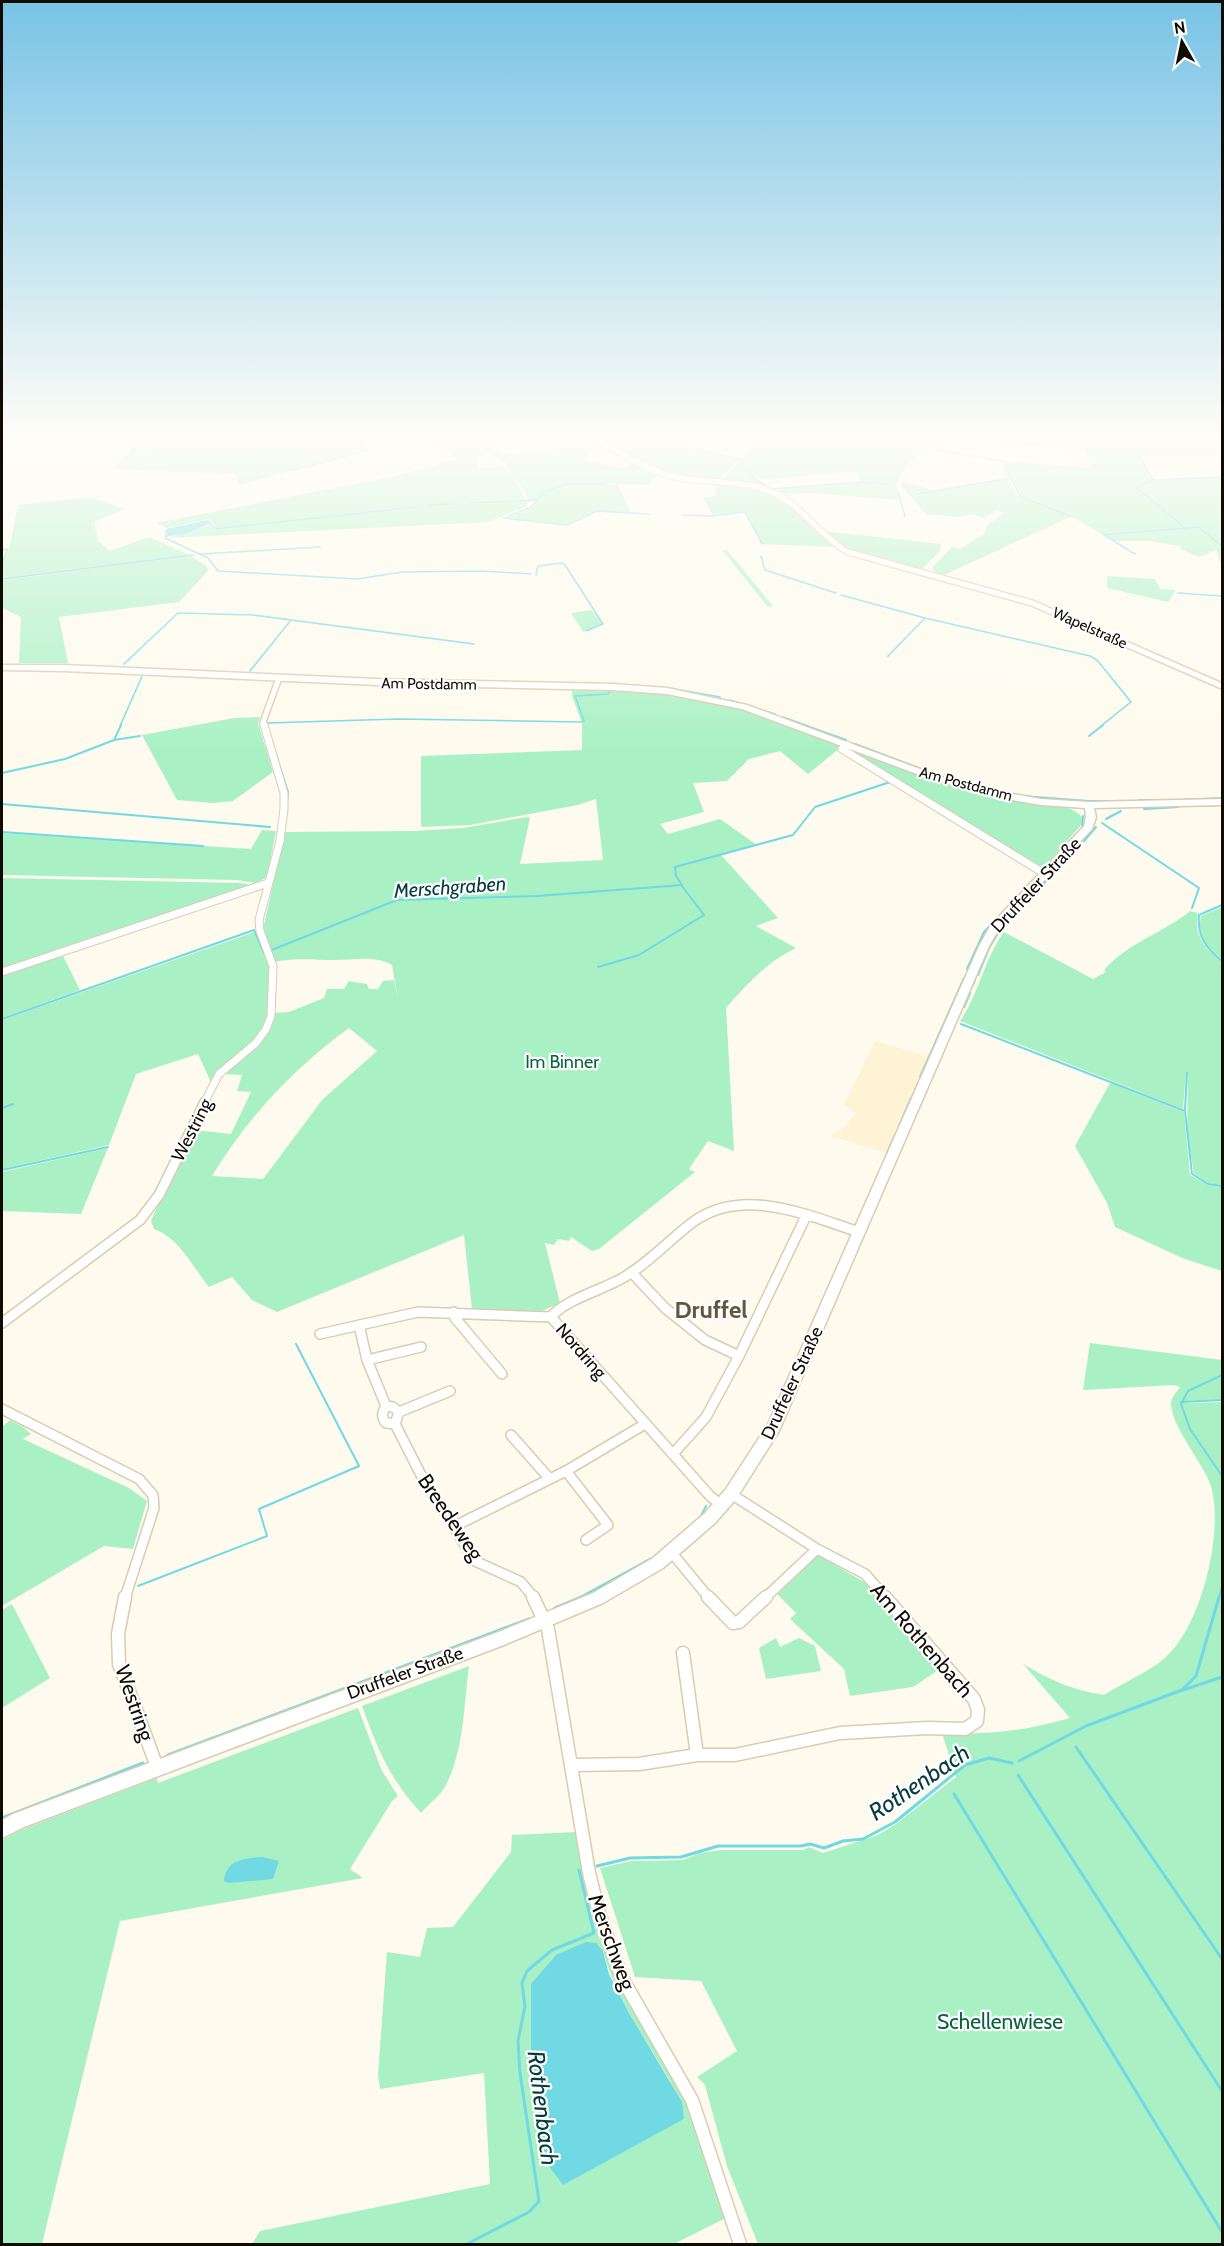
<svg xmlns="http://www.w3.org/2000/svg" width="1224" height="2246" viewBox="0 0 1224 2246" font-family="Cabin,sans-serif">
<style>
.built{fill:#fef3d4}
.green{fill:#a9f1c5;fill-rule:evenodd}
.water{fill:#70d9e3}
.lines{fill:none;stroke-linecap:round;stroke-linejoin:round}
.stream-far2{stroke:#70d9e3;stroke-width:1.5}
.stream-far1{stroke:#70d9e3;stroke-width:2}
.stream{stroke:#70d9e3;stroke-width:3}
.street-far3-casing{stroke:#d8cdae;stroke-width:8}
.street-far2-casing{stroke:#d8cdae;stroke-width:9}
.street-far1-casing{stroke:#d8cdae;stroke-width:12}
.street-casing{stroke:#d8cdae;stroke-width:15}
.secondary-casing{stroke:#d8cdae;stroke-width:3}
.street-far3{stroke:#fff;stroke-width:5}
.street-far2{stroke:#fff;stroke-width:7}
.street-far1{stroke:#fff;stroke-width:9}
.street{stroke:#fff;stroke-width:12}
.secondary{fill:#fff;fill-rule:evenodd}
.labels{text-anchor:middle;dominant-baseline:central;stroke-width:4.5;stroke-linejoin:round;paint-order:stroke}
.far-street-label{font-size:15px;fill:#100c03;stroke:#fff}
.street-label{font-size:18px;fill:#100c03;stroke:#fff}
.park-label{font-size:18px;fill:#07643c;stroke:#fff}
.water-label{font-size:20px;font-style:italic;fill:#073b3f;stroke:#fff}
.near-street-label{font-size:21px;fill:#100c03;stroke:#fff}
.near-park-label{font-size:21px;fill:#07643c;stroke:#fff}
.district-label{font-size:24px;font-weight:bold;fill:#60573c;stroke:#fff}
.near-water-label{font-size:24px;font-style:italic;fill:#073b3f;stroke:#fff}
</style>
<rect width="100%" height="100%" fill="#fefaed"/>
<!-- built -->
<path class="built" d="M875 1041 928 1056 886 1153 831 1136 846 1126 856 1113 844 1105Z"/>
<!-- green -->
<path class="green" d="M143 438H274L291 471 239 485 236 474 113 469Z
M276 438H348L352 442 360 440 370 450 292 470Z
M429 438H468L486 455 477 456 478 459H475L480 469 503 466 516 480 526 501 528 500 524 489 505 466 507 463 487 453 471 438H486L504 454 598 446V442L608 446 586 453V460L590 462 621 468 639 462 659 473 649 485 583 483 618 485 630 512 596 511 566 524 508 518 533 507 547 491 567 484 545 491 537 500H531L525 507 488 522 168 538 210 525 215 530 415 506 217 529 212 521 207 519 167 528 156 523 396 476 457 459Z
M596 438H646L739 459 718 480 684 477 664 471Z
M765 438H925L943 445C915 452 907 460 896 485L900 492 898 500 813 493 783 494 777 491 780 489 861 482 857 471 757 480 772 489 769 490 722 480 736 464 752 477 738 464Z
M1222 438V457H1140L1154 479 1134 488 1185 527 1182 529 1196 528 1187 527 1136 488 1154 480 1222 477V545L1197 527 1222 547V562H1220L1217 550 1199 557 1182 550 1179 546 1149 541H1113L1105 536 1167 530 1103 535 1073 517 1021 495 1002 461 1090 468 1086 451 997 443 973 439Z
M1008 479 1018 496 1070 517 944 575 935 572 932 568 952 547 960 549 984 534 988 524 1005 513 997 510 983 518 975 514 958 517 926 514 903 488 901 481 932 490 914 493 916 494Z
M715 482 758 489 781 498 836 547 762 544 745 511 713 515 703 498 716 496Z
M90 497 124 509 94 522 98 541 110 551 149 537 190 555 2 578V563L9 550 18 505Z
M823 531 941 544 940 551 922 569 863 555 843 547Z
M722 550H727L773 606 768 607Z
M191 556 207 566 208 571 179 602 59 617 68 663H19L21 617 2 608V580Z
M1107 576 1155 579 1160 589 1176 590 1168 602 1107 588Z
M592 610 603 624 583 632 571 613Z
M572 689C630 690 689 691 745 709 776 720 808 733 839 745L840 748 808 774 780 751 749 759 727 781 693 783 704 812 660 824 668 834 720 819 757 845 721 855 778 918 756 926 796 948C767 962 747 984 726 1008L734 1151 708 1141 689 1169 695 1172 599 1249 592 1251 571 1237 569 1241 558 1239 554 1245 545 1243 560 1303 542 1311 472 1309 464 1235 277 1312 252 1300 232 1277 209 1287C193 1267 179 1238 154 1229L151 1221 154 1214 195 1130 231 1134 251 1092 237 1091 242 1075 225 1074 257 1044 274 1013 289 1012 324 998 327 989H344L349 981 367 984 369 989H378L383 981 394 980 398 1000 392 965C374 955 356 960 336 960 310 960 295 957 269 963V1005L265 1024 259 1037 210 1086V1080L198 1054 136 1074 109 1145 2 1169V1020L263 929 285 832 413 831 463 828 527 817 530 818 520 864 603 860 596 799 578 805 470 825 421 827V756L582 750V723L572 696ZM349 1028 377 1051 322 1100 263 1179 212 1176C248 1117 294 1068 349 1028Z
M260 717 258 723 273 772 233 801 212 803 177 800 142 735 234 718Z
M850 749C906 770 961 793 1021 802 1038 805 1070 802 1082 817V824L1043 868 1037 867 850 752Z
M262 830 276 831 267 877 256 883 236 880 2 875V833L251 849Z
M2 878 240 883 253 885 2 970Z
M1222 907V959C1208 948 1196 935 1201 916Z
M1190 911 1198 913C1193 936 1206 949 1222 962V1185L1208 1183 1194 1174 1187 1133 1188 1073H1186L1183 1109 960 1021C979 994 984 959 1004 932L1093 979 1106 972 1104 970C1130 941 1162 934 1190 911Z
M62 954 80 990 2 1018V975Z
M1110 1083 1184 1112 1190 1175 1208 1185 1222 1187V1271L1182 1258 1115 1227 1107 1203 1075 1146Z
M108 1148 81 1214 2 1211V1172Z
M1090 1343 1222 1360V1399L1186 1401 1185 1403 1222 1402V2244H758L727 2166 705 2085 697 2077 737 2051 701 1981 635 1977 600 1868 631 1861 683 1860 700 1853 721 1850H803L809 1847 823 1853 878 1835 896 1824 956 1777 942 1733C988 1735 1025 1731 1070 1718L1023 1664C1053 1681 1069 1689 1104 1695 1122 1683 1151 1671 1166 1657 1202 1624 1224 1532 1211 1486 1203 1462 1171 1427 1171 1403 1171 1397 1177 1392 1180 1387L1173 1385 1083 1390Z
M10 1420 23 1427 31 1434 23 1439 129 1488 147 1501 133 1549 104 1546 2 1606V1427Z
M820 1556 864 1582 943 1667 913 1687 850 1696 844 1669 790 1619 796 1613 777 1594 813 1557Z
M12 1604 50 1678 2 1708V1610Z
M776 1638 780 1647 799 1638 815 1646 821 1671 766 1679 759 1648Z
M469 1666C464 1704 464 1750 446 1785 441 1795 429 1804 421 1813 389 1778 378 1750 362 1706Z
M358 1708 382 1771 398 1796 392 1801 350 1869 363 1878 120 1921 42 2244H2V1840L21 1830 157 1778 158 1783Z
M576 1832 581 1865 598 1935 616 1978 690 2104 726 2218 674 2244H252L260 2231 490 2184 484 2073 380 2089 378 2075 387 1952 420 1957 427 1928 453 1927 511 1852 512 1835ZM603 1951C613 1989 634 2022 655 2056 667 2077 681 2095 684 2119L563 2184Z"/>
<!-- water -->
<path class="water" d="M207 520 212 523 188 533 165 537 166 529Z
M263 1857 279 1861 273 1879 229 1883 224 1881C226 1859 245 1858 263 1857Z
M586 1942 596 1943 603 1951 609 1974 629 2013 682 2102 684 2119 563 2185 545 2161 531 2056V1984L556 1955Z"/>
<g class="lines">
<!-- stream-far2 -->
<path class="stream-far2" d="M275 438 291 471 369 450
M288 438H291
M647 438 743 460 737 464 755 479 789 499
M141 439 131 449 229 444
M938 450 1002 461 1020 496 1072 517
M1138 454 1153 480
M773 489 859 482 888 484
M916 494 1010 478
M899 495 905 516
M471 503 537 500
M429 505 455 504
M683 515 711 516 745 512 762 544
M509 516 531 507 546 491 566 484H606
M503 518 567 525 597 511 649 514
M211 524 216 529 415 507
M1187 528 1198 527 1222 546
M165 538 208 558 218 571 357 579 402 572 481 571 531 574
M2 550 8 549 2 562
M201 554 320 547
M1135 554 1104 535 1186 528 1136 488 1153 480 1222 477
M761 556 765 570 836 593
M536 575 538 566 562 563 565 565 603 624 586 631
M939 575 951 578
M2 579 193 555
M1178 593 1222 596
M841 595 925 618 1090 656 1097 660 1131 702 1101 726
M888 656 924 619
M124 664 178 613 253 615 474 644
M19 665H58
M250 671 291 620
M631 685 669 688 720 697
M730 700 775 714
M783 717 808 726
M120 726 143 674
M267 726V723L398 719 581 722 584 721 575 696 608 694 611 690"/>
<!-- stream-far1 -->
<path class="stream-far1" d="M804 725 846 740
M1089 736 1103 725
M114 740 121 725
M855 744 945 778
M275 752 288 792 285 825
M2 773 65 759 114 740 140 736
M1022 796 1088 801H1132
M1139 800H1172
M1180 800 1222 798
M2 804 270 827
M1190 806 1222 805
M1144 809 1178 807
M1106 819 1121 811
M1102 823 1199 888 1192 908
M1082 829 1083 816
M2 832 203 846
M1084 841 1096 827
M1051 876 1080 846
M1222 905 1199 915C1197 936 1206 948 1222 961
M1004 925 1047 880
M598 967 639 955 704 915 682 886
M967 969 984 932 1012 903
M978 975 989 948 1000 930
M973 985 975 980
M964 1007 970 993
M2 1019 254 930 264 953 397 900 537 896 682 885 676 876 675 867 793 835 815 807 890 782
M961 1024 1185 1111 1192 1174 1208 1184 1222 1186
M920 1077 964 978
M915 1090 918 1083
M2 1108 13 1104
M1185 1109 1187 1073
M899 1126 911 1098
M887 1153 896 1133
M2 1170 108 1147
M1222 1375 1188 1391 1181 1404 1190 1429 1222 1476
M1181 1402 1222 1400
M700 1518 706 1506
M138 1586 267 1536 259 1509 359 1466 296 1344
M579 1598 650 1559
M1219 1598 1222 1586"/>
<!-- stream -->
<path class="stream" d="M555 1608 582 1597
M1183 1690 1222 1677
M1076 1747 1222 1959
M168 1755 529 1619
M1019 1761 1086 1726 1182 1690 1196 1676 1219 1597
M1018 1775 1222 2091
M954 1794 1222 2232
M2 1818 143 1763
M597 1866 630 1858 681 1857 718 1846H801L810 1844 824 1848 843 1841 863 1839 895 1822 965 1765 989 1758 1012 1763
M467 2244 529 2212 539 2201 520 2073 518 2041 525 2006 522 1983 527 1971 552 1950 594 1933 579 1870"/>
<!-- street-far3 casing -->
<g class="street-far3-casing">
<path id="street-far3" d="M592 438C619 451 646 471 676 477 709 484 745 479 776 494 804 508 821 537 848 552L1032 603 1222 686
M264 726 263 722 279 678"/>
</g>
<!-- street-far2 casing -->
<g class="street-far2-casing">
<path id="street-far2" d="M847 745 842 749 1045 874
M2 972 268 883
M204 1103 219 1074 256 1043 266 1029 271 1016 273 966 260 931 259 920 280 841 284 809V793L264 725"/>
</g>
<!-- street-far1 casing -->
<g class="street-far1-casing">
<path id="street-far1" d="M632 1273 665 1308 705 1340 739 1356
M454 1312 455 1318 502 1374
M551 1317C565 1299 606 1289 626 1276 651 1261 670 1239 693 1222 743 1186 807 1215 859 1232
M551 1317 710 1496 721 1505
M2 1323 140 1220 159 1195 205 1102
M359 1325 367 1360 386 1406 393 1407 399 1412 395 1424
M320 1334 418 1312 551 1317
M367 1360 421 1347
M386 1406C382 1413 381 1417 386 1423L395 1424
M2 1409 139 1479 153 1495 154 1508 125 1598
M399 1412 450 1391
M395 1424 421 1475 475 1561 521 1582 534 1598
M511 1435 549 1478
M673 1454 706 1417 739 1356 806 1216
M566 1471 608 1525 586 1540
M731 1494 817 1549 865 1574 886 1598
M453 1527 566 1471 645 1424
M672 1553 709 1598
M765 1598 817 1549"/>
</g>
<!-- street casing -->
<g class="street-casing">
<path id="street" d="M125 1597 118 1634 119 1664 157 1767
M533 1597 548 1629 589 1873 599 1913 622 1978 692 2100 740 2244
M708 1597 733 1623 739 1622 766 1597
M683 1653 697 1755
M571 1765 639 1764 697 1755H735L840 1733 927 1728 965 1729 977 1721 978 1710 974 1699 885 1597"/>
</g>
<!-- secondary casing -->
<g class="secondary-casing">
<path id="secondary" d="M64 665 377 679 613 684 667 688 747 705 939 776 996 791 1041 799 1089 802 1222 799V805L1094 808 1096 817 1092 829 999 929 989 946 779 1431 736 1499 715 1523 663 1568 603 1603 504 1645 24 1827 2 1838V1820L13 1814 501 1631 593 1593 653 1558 705 1513 726 1489 768 1424 979 946 991 925 1084 826 1086 817 1085 808 1041 805 995 797 933 780 742 709 667 694 613 690 377 685 64 671 2 670V665Z"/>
</g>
<!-- street-far3 -->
<use href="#street-far3" class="street-far3"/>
<!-- street-far2 -->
<use href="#street-far2" class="street-far2"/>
<!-- street-far1 -->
<use href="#street-far1" class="street-far1"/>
<!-- street -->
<use href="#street" class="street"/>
<!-- secondary -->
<use href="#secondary" class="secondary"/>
</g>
<!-- sky -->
<linearGradient id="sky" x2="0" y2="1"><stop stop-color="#78c3e6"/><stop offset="0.58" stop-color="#fffdf7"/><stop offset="1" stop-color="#fffdf7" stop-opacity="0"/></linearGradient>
<rect width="1224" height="752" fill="url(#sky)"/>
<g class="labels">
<!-- far-street labels -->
<g class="far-street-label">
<text transform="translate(1090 628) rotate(24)">Wapelstraße</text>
<text transform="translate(429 684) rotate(1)">Am Postdamm</text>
<text transform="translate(966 784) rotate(15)">Am Postdamm</text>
</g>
<!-- street labels -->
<g class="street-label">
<text transform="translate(1036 885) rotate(-47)">Druffeler Straße</text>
<text transform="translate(192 1130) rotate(-63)">Westring</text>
<text transform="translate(581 1351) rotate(49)">Nordring</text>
<text transform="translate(792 1383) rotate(-65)">Druffeler Straße</text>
<text transform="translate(405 1673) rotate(-20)">Druffeler Straße</text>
</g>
<!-- park labels -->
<g class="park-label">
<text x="562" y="1062">Im Binner</text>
</g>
<!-- water labels -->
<g class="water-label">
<text transform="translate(450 887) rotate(-4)">Merschgraben</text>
</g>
<!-- near-street labels -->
<g class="near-street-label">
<text transform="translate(451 1517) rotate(56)">Breedeweg</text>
<text transform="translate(922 1640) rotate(49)">Am Rothenbach</text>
<text transform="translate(135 1703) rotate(71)">Westring</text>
<text transform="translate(612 1942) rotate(70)">Merschweg</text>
</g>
<!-- near-park labels -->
<g class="near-park-label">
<text x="1000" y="2021">Schellenwiese</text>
</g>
<!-- district labels -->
<g class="district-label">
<text x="711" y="1309">Druffel</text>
</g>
<!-- near-water labels -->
<g class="near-water-label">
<text transform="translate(919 1782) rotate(-34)">Rothenbach</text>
<text transform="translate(543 2108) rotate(83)">Rothenbach</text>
</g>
</g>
<!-- border -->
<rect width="1224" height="2246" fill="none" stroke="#100c03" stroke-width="6"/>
<!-- north arrow -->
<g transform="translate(1182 42) rotate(351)" stroke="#ffffff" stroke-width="4.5" paint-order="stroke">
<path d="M0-4.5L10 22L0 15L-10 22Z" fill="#100c03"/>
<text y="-9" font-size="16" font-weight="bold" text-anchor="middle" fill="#100c03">N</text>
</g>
</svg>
